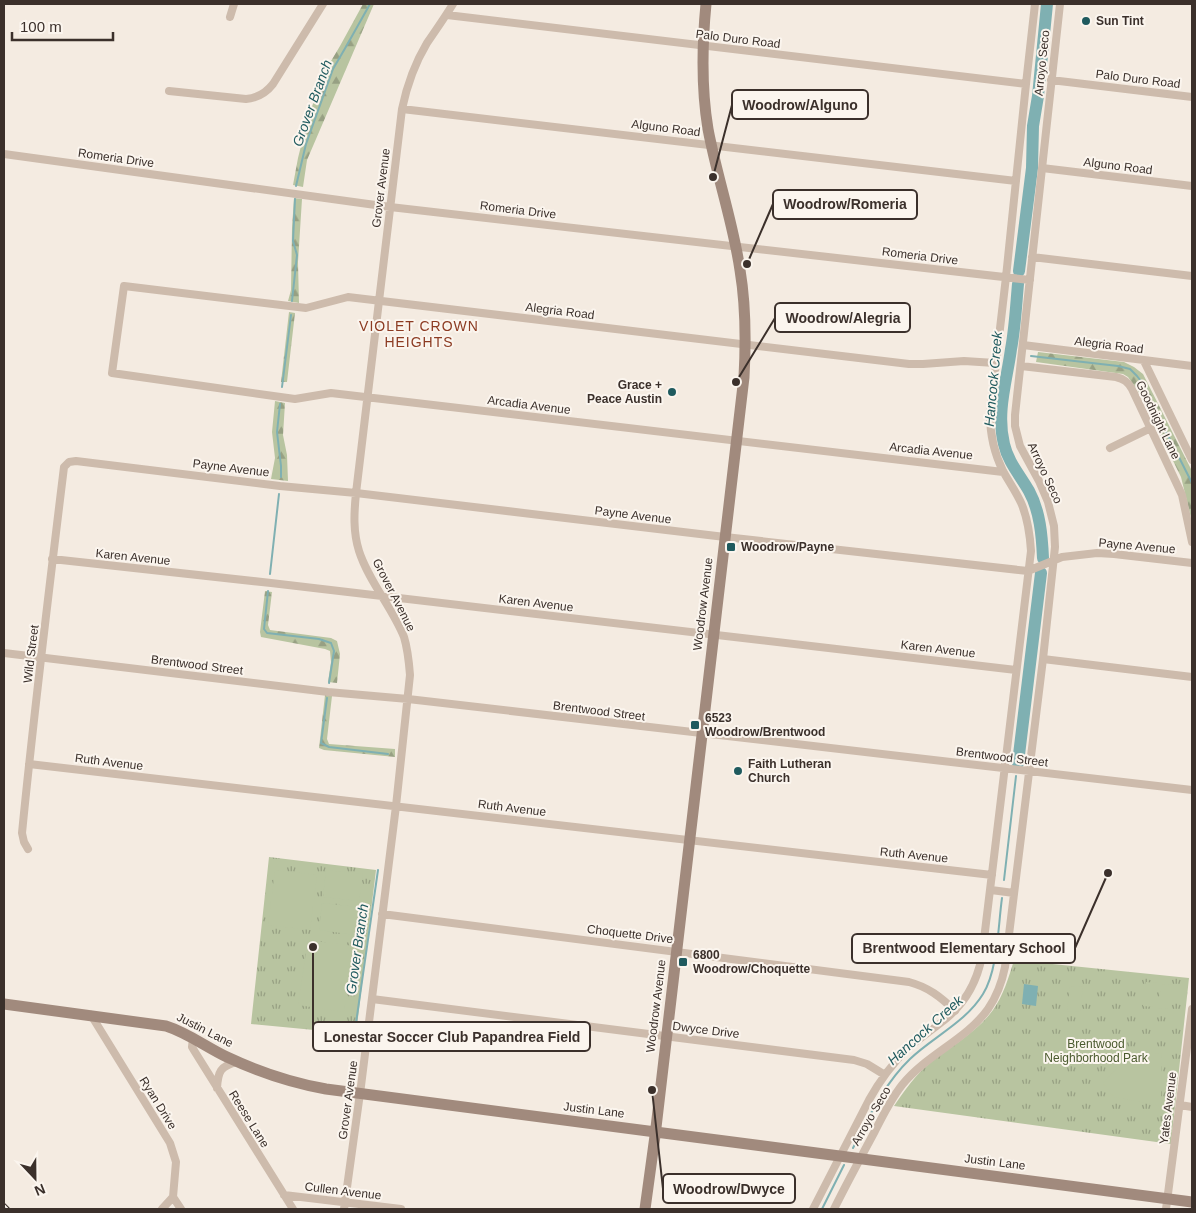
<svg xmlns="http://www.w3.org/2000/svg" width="1196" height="1213" viewBox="0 0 1196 1213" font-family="Helvetica,sans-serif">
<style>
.grass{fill:url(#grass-tufts)}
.forest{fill:url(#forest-firs)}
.pitch{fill:#b8c4a0}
.water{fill:#7fb0b2}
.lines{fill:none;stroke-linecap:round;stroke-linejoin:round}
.stream{stroke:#7fb0b2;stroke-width:2}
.river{stroke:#7fb0b2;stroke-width:12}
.street{stroke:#cdbbac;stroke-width:8}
.secondary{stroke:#a18a7d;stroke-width:11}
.rail-casing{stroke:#3b302b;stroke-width:4}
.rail{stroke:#fbf5ee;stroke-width:2;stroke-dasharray:5.5;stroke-linecap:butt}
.poi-dot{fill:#1f5a5e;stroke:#fbf5ee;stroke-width:2}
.labels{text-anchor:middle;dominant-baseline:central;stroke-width:4;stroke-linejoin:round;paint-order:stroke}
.poi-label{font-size:12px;font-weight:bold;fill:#3b302b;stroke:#fbf5ee;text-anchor:start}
.street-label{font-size:12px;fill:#3b302b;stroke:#fbf5ee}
.park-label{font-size:12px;fill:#4a5a2e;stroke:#fbf5ee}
.water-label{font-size:14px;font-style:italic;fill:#1f5a5e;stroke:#fbf5ee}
.neighbourhood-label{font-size:14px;letter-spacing:1px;fill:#8c3b22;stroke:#fbf5ee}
.leader{fill:none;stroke:#3b302b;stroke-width:2}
.callout-dot{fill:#3b302b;stroke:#fbf5ee;stroke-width:2}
.callout{fill:#fbf5ee;stroke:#3b302b;stroke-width:2}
.callout-label{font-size:14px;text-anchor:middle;font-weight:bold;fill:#3b302b}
</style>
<defs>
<pattern id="grass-tufts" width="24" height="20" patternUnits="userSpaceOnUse" patternTransform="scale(1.25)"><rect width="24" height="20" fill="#b8c4a0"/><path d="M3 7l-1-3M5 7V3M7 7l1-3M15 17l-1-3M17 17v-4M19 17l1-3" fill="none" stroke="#97a083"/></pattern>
<pattern id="forest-firs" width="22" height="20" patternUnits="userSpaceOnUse" patternTransform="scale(1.25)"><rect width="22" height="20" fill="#b8c4a0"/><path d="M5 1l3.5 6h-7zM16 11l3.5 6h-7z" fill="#97a083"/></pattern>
</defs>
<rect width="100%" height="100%" fill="#f4ebe1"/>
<!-- grass -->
<path class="grass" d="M269 857 376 870 356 1034 251 1024Z
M1014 960 1189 978 1171 1144 894 1106C905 1090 916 1074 931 1062 953 1045 977 1032 993 1010 1003 996 1009 977 1014 960Z"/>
<!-- forest -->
<path class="forest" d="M363 4H374L307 160 303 187 293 185 298 158 309 114 328 66 340 46Z
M294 198 302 199 298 262 299 303 288 301 291 290 292 228Z
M289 312 295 313 287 382H281Z
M1038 352 1124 362 1134 367 1143 374 1192 471V522L1181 477 1140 394 1128 377 1123 374 1036 362Z
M275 401 285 403 283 435 287 455 288 481 271 479 275 458 272 432Z
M265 591 272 592 268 625 270 630 331 638 337 641 340 654 337 683 328 682 331 662 330 651 325 649 261 637 260 632Z
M325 695 332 696 327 739 329 744 395 749V757L324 750 319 748Z"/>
<!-- pitch -->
<path class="pitch" d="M275 870 317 875 310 930 268 925Z
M326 870 363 874 359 901 323 897Z
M322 903 358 907 355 935 319 930Z
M308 940 354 946 344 1012 298 1005Z
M1146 982 1157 983 1154 1007 1143 1006Z
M1161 984 1172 985 1169 1009 1158 1008Z
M1070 986 1083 987 1080 1012 1067 1011Z
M1139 1053 1162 1054 1161 1106 1114 1097 1103 1083 1120 1065Z"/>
<!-- water -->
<path class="water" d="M1024 984 1038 986 1036 1006 1022 1004Z"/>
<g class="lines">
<!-- stream -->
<path class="stream" d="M296 186 306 144 333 69 347 45 370 4
M292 301 297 255 293 241 295 199
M1012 349 1015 350
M1031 356 1118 366 1130 369 1137 376 1144 385 1153 406 1192 483
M282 387 291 315
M280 404 277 432 281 466V477
M270 574 279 494
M268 591 264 629 267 633 319 639 331 643 334 651 329 683
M327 698 321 743 329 747 388 754
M1004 880 1016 776
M355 1030 378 870
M853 1148C869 1117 884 1084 910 1059 933 1037 966 1022 983 994 998 970 998 926 1002 898
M822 1209 844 1165"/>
<!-- river -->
<path class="river" d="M1019 271 1032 168 1033 126 1038 96 1047 4
M1018 284C1016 306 1015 328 1011 349 1007 380 996 412 1004 444 1008 462 1020 475 1029 491 1040 511 1042 536 1043 558
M1018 763 1041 573"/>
<!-- street -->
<path class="street" d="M447 15 1026 84
M230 17 234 4
M1051 80 1192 97
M169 91 246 99C258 98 266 93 273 84L323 4
M402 109 1016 181
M4 154 390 207 1030 280
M1042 168 1192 186
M1032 257 1192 276
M1023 345 1192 366
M1144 361 1192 460
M995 363 964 361 923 364H909L348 297 306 308 124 286 112 373 295 399 331 393 1003 472
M1021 366 1116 377C1124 379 1128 382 1132 389L1182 495 1192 542
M1110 448 1151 428
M52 559 271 583 1016 670
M4 653 328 692 408 699 1192 790
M1043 659 1192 677
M29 764 992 875
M28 849 24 842 22 833C34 711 49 589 64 467L69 462 76 461 280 486 356 493 725 537 1028 571 1062 557 1097 553 1114 554 1192 563
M991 890 1014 893
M382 914 909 982C928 987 941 997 955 1011
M372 999 854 1060 867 1064 885 1075
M91 1015 170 1143 176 1162 173 1197 181 1209
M193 1038 192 1047 195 1052 293 1209
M217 1088C218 1072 220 1066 237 1062
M1180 1105 1192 1107
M284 1195 401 1209
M162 1209 173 1197
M344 1209 361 1086 396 806 410 675C409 662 408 650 404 637 392 607 369 582 359 551 353 532 354 513 356 493L402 109C407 85 415 63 427 43 436 30 445 17 453 4
M813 1209 869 1100C880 1080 893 1063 909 1047 920 1038 932 1030 943 1021 964 1005 977 982 982 956L1031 551C1030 535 1028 520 1022 505 1017 493 1009 482 1003 471 994 453 990 434 990 414L1006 277 1026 84 1035 4
M834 1209C847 1183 861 1157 875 1131 883 1115 891 1099 902 1085 927 1054 966 1040 988 1009 997 996 1002 982 1005 967L1043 659 1055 547 1054 526 1048 502 1039 481 1020 446 1015 426V415L1060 4
M1166 1209 1192 1009"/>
<!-- secondary -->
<path class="secondary" d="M4 1004 166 1026C188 1033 206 1047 227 1057 259 1072 292 1083 326 1089L1192 1202
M645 1209 655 1136 744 377C746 341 746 306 740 270 733 222 717 177 708 129 701 87 702 46 706 4"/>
<!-- rail casing -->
<g class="rail-casing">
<path id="rail" d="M4 1205 8 1209"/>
</g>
<!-- rail -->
<use href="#rail" class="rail"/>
</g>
<!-- markers -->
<g class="poi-dot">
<circle cx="1086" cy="21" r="5"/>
<circle cx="672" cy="392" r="5"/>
<rect x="726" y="542" width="10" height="10" rx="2.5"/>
<rect x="690" y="720" width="10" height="10" rx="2.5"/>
<circle cx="738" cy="771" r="5"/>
<rect x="678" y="957" width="10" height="10" rx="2.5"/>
</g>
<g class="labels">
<!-- poi labels -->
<g class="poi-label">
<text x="1096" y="21">Sun Tint</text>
<text x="662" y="385" text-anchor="end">Grace +<tspan x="662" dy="14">Peace Austin</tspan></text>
<text x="741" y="547">Woodrow/Payne</text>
<text x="705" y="718">6523<tspan x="705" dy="14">Woodrow/Brentwood</tspan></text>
<text x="748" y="764">Faith Lutheran<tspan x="748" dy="14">Church</tspan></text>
<text x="693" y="955">6800<tspan x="693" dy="14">Woodrow/Choquette</tspan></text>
</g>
<!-- street labels -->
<g class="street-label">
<text transform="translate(738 39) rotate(7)">Palo Duro Road</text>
<text transform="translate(1042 63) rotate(-84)">Arroyo Seco</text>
<text transform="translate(1138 79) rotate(7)">Palo Duro Road</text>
<text transform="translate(666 128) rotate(7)">Alguno Road</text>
<text transform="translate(116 158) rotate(8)">Romeria Drive</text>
<text transform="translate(1118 166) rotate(7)">Alguno Road</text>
<text transform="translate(381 188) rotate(-83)">Grover Avenue</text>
<text transform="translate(518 210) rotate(7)">Romeria Drive</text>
<text transform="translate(920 256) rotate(7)">Romeria Drive</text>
<text transform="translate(560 311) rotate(7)">Alegria Road</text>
<text transform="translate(1109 345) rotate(7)">Alegria Road</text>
<text transform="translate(529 405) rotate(7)">Arcadia Avenue</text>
<text transform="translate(1158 420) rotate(64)">Goodnight Lane</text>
<text transform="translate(931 451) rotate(6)">Arcadia Avenue</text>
<text transform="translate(231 468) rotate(7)">Payne Avenue</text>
<text transform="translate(1045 473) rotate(65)">Arroyo Seco</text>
<text transform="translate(633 515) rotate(7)">Payne Avenue</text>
<text transform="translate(1137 546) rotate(5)">Payne Avenue</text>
<text transform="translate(133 557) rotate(6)">Karen Avenue</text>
<text transform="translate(394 595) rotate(63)">Grover Avenue</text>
<text transform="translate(536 603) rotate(7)">Karen Avenue</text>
<text transform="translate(703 604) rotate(-83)">Woodrow Avenue</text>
<text transform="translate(938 649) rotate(7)">Karen Avenue</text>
<text transform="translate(31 654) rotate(-83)">Wild Street</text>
<text transform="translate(197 665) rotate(7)">Brentwood Street</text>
<text transform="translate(599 711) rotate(7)">Brentwood Street</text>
<text transform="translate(1002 757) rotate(7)">Brentwood Street</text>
<text transform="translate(109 762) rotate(7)">Ruth Avenue</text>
<text transform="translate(512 808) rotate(7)">Ruth Avenue</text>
<text transform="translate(914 855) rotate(6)">Ruth Avenue</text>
<text transform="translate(630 934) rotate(7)">Choquette Drive</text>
<text transform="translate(656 1006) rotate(-83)">Woodrow Avenue</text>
<text transform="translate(205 1030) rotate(27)">Justin Lane</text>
<text transform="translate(706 1030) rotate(7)">Dwyce Drive</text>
<text transform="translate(348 1100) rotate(-82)">Grover Avenue</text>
<text transform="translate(158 1103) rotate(58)">Ryan Drive</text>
<text transform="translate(1168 1108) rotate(-83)">Yates Avenue</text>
<text transform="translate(594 1110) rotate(7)">Justin Lane</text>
<text transform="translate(871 1116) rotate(-60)">Arroyo Seco</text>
<text transform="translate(249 1119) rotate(58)">Reese Lane</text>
<text transform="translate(995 1162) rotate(7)">Justin Lane</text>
<text transform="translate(343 1191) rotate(7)">Cullen Avenue</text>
</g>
<!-- park labels -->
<g class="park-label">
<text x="1096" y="1044">Brentwood<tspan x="1096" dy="14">Neighborhood Park</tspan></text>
</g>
<!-- water labels -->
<g class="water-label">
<text transform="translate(312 103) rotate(-70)">Grover Branch</text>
<text transform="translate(993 379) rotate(-85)">Hancock Creek</text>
<text transform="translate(357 949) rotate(-82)">Grover Branch</text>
<text transform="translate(925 1030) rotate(-42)">Hancock Creek</text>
</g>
<!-- neighbourhood labels -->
<g class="neighbourhood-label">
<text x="419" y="326">VIOLET CROWN<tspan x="419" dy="16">HEIGHTS</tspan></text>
</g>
</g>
<!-- callouts -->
<path class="leader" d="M713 177L732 105M747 264L773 204M736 382L775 318M1108 873L1075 948M313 947L313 1037M652 1090L663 1189"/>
<g class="callout-dot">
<circle cx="713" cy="177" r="5"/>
<circle cx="747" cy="264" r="5"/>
<circle cx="736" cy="382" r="5"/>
<circle cx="1108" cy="873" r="5"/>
<circle cx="313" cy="947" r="5"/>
<circle cx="652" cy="1090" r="5"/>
</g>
<g class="callout">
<rect x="732" y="90" width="136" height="29" rx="5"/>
<rect x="773" y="190" width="144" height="29" rx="5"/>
<rect x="775" y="303" width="135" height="29" rx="5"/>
<rect x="852" y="934" width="223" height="29" rx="5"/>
<rect x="313" y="1022" width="277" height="29" rx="5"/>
<rect x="663" y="1174" width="132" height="29" rx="5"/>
</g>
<g class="callout-label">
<text x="800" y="110">Woodrow/Alguno</text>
<text x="845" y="209">Woodrow/Romeria</text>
<text x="843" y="323">Woodrow/Alegria</text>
<text x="964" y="953">Brentwood Elementary School</text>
<text x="452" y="1042">Lonestar Soccer Club Papandrea Field</text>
<text x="729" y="1194">Woodrow/Dwyce</text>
</g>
<!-- border -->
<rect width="1196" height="1213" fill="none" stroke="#3b302b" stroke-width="10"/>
<!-- north arrow -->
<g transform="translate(35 1178) rotate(158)" stroke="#fbf5ee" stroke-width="4" paint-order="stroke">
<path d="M0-4L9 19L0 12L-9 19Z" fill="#3b302b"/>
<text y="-8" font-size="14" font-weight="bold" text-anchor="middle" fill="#3b302b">N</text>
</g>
<!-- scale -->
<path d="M12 32v8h101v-8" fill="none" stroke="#3b302b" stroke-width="2.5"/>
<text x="20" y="32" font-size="15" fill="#3b302b" stroke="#fbf5ee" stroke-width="4" paint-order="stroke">100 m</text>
</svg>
